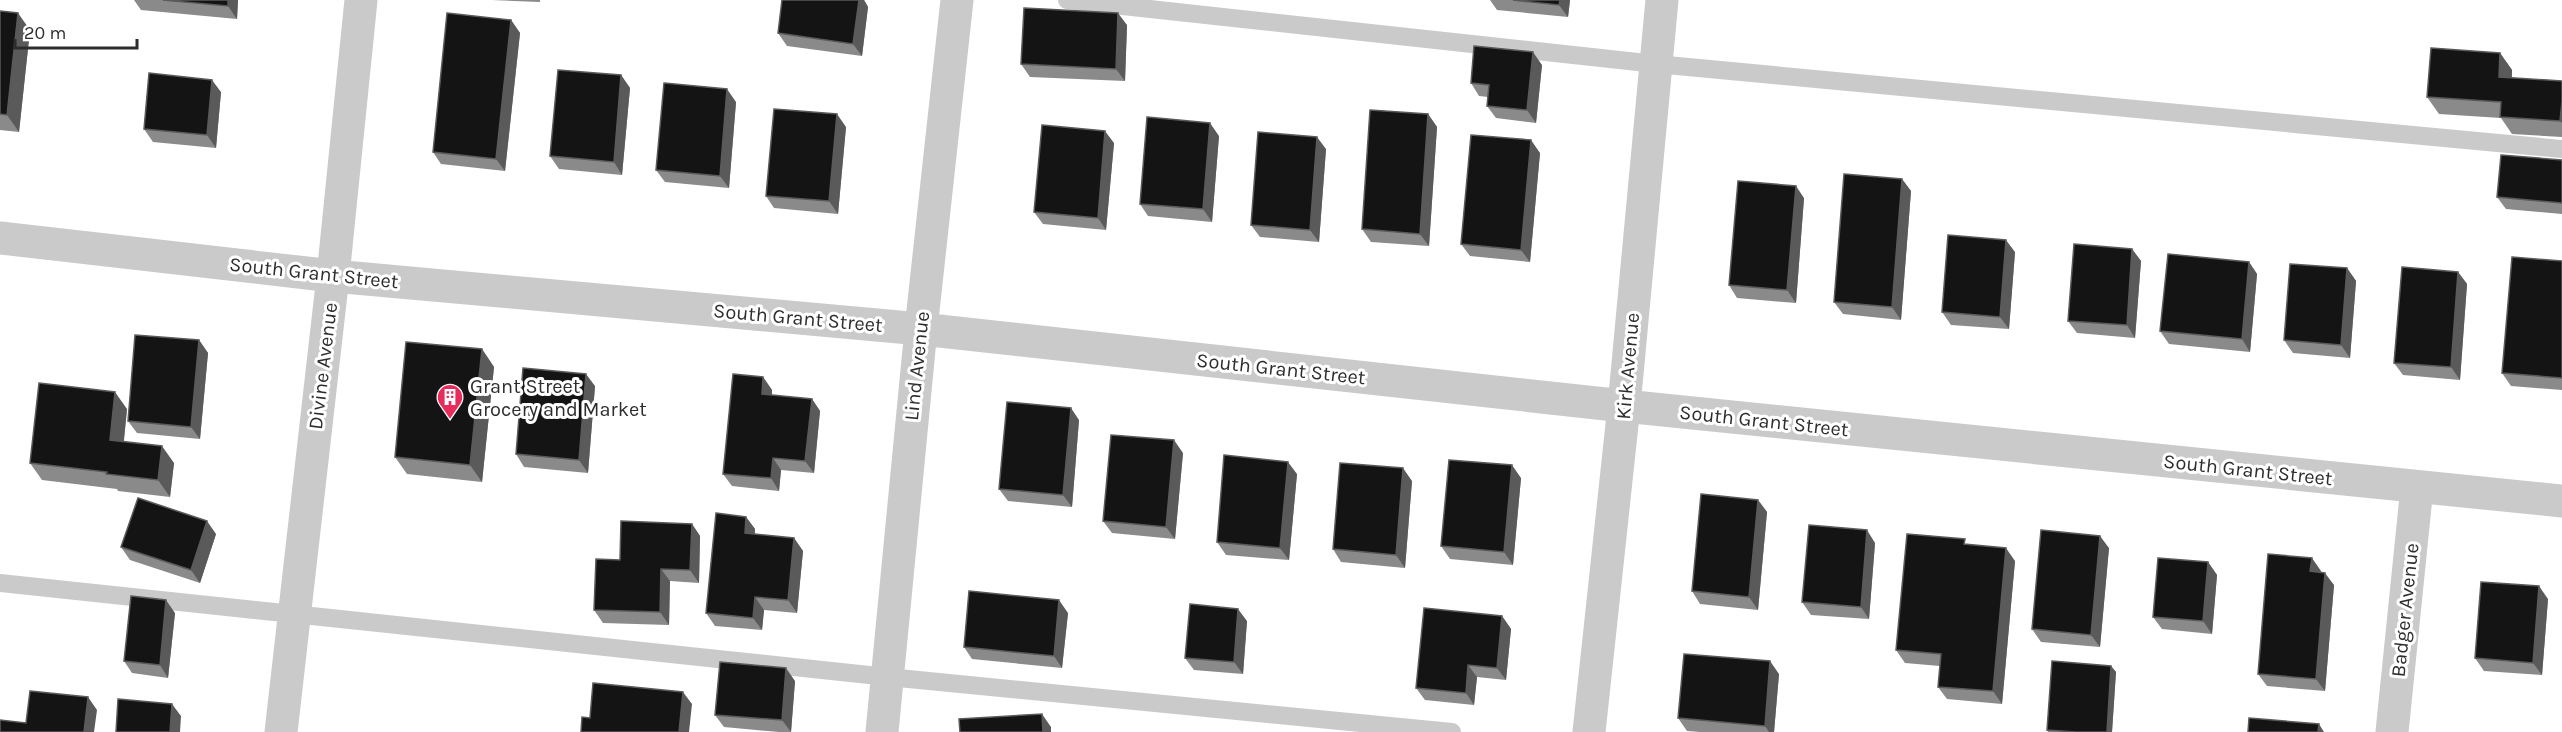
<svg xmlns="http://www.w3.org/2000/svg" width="2562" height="732" viewBox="0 0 2562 732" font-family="Karla,sans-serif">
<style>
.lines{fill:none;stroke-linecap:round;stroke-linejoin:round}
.service{stroke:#cacaca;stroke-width:18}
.minor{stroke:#cacaca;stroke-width:33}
.wall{fill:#8a8a8a}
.shaded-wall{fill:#5a5a5a}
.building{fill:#141414;stroke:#5a5a5a;stroke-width:1.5}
.labels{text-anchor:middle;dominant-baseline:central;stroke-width:6;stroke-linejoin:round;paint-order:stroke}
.street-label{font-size:20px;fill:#2d2d2d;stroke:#fff}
.poi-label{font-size:20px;fill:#2d2d2d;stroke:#fff;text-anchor:start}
</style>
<rect width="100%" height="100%" fill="#fff"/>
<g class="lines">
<!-- service -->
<path class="service" d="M1067 0 1656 64 2562 149
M0 583 888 677 1452 732"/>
<!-- minor -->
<path class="minor" d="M0 238 333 276 921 329 1624 406 2562 501
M281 732 333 276 361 0
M882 732 921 329 957 0
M1589 732 1624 406 1662 0
M2392 732 2417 487"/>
</g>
<!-- wall -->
<path class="wall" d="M134 0H238L237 19 141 10Z
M492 0H540V2Z
M782 0H864L868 7 862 56 787 46 778 33Z
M1490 0H1570L1568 17 1497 10Z
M0 11 30 30 19 132 0 130Z
M511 20 520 33 505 171 441 164 433 152Z
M1127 25 1125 81 1030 77 1021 64Z
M2500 53 2512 70V78L2562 81V137L2512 134 2501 118 2439 114 2427 97Z
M1542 65 1536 123 1496 118 1487 106 1488 97 1479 96 1471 83Z
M621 75 630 88 622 175 559 169 550 156Z
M221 92 216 148 153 142 144 129Z
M736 102 729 188 665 182 656 170Z
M1428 114 1437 127 1429 246 1371 242 1362 229Z
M846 127 838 214 774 208 766 196Z
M1219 136 1212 222 1148 216 1140 204Z
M1114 143 1106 230 1043 224 1034 212Z
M1326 149 1319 242 1260 237 1251 225Z
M1540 153 1530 262 1470 256 1461 244Z
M2562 160V214L2506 209 2497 197Z
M1902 179 1911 191 1901 320 1843 314 1834 302Z
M1804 198 1796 303 1737 298 1729 285Z
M2132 249 2141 261 2135 338 2077 333 2068 321Z
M2015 252 2009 329 1951 325 1942 312Z
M2562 261V390L2511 386 2502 373Z
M2249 262 2257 274 2250 352 2169 344 2160 331Z
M2347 268 2356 281 2350 358 2293 353 2284 340Z
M2458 272 2467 284 2460 380 2403 375 2394 363Z
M199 340 208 353 200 439 137 433 128 421Z
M482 349 494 367 482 482 407 474 395 457Z
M763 377 772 390V395L812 399 820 411 814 473 781 470 779 491 732 486 723 474Z
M595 386 588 473 524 467 516 454Z
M127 409 124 441 174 463 170 497 118 491 117 489 42 480 30 463Z
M1079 420 1072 507 1008 501 999 489Z
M1183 453 1175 539 1112 533 1103 521Z
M1297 474 1289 560 1226 555 1217 542Z
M1521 478 1513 565 1450 559 1441 546Z
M1412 481 1405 568 1341 562 1333 549Z
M1758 500 1767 512 1758 610 1700 604 1692 591Z
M746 517 755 529V534L794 538 803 551 797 613 764 610 762 630 715 626 706 613Z
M692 524 700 536 699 583 670 581 669 625 603 623 594 610 620 560Z
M216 534 200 583 130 560 121 547Z
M1875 543 1869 619 1811 615 1802 602Z
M1969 545 2015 561 2002 704 1947 699 1938 687 1940 666 1905 663 1896 650Z
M2109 548 2100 647 2041 642 2032 629Z
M2208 562 2217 575 2212 634 2162 629 2153 617Z
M2321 571 2320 572 2334 585 2325 691 2267 686 2258 674Z
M2548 599 2542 675 2484 671 2475 658Z
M175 613 168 678 132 673 124 661Z
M1068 613 1062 668 972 659 964 647Z
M1502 616 1511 629 1506 680 1477 677 1474 705 1425 700 1416 688Z
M1247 621 1243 674 1194 670 1185 658Z
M2111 666 2116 672 2112 732H2048L2047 730Z
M1779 674 1774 732H1700L1687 731 1678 718Z
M795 681 791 732H779L724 727 715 715Z"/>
<!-- shaded-wall -->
<path class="shaded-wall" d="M228 0H238L237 19 228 6Z
M859 0H864L868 7 862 56 853 44Z
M1560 0H1570L1568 17 1559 5Z
M18 13 30 30 19 132 7 115Z
M1118 13 1127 25 1125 81 1116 69Z
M511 20 520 33 505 171 496 159Z
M1533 52 1542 65 1536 123 1527 110Z
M2500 53 2512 70 2511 94 2499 77Z
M621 75 630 88 622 175 614 162Z
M212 80 221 92 216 148 207 135Z
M727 89 736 102 729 188 720 176Z
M2561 101 2562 102V123L2560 121Z
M837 114 846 127 838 214 829 201Z
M1428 114 1437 127 1429 246 1420 234Z
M1210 123 1219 136 1212 222 1203 209Z
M1105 131 1114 143 1106 230 1098 218Z
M1317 137 1326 149 1319 242 1310 230Z
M1531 140 1540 153 1530 262 1521 250Z
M1902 179 1911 191 1901 320 1892 307Z
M1796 186 1804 198 1796 303 1787 290Z
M2006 240 2015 252 2009 329 2000 317Z
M2132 249 2141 261 2135 338 2127 325Z
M2249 262 2257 274 2250 352 2242 339Z
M2347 268 2356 281 2350 358 2341 345Z
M2458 272 2467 284 2460 380 2451 367Z
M199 340 208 353 200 439 191 427Z
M482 349 494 367 482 482 470 465Z
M586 374 595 386 588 473 579 460Z
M763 377 772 390 771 406 762 394Z
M115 392 127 409 122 457 110 440Z
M812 399 820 411 814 473 805 461Z
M1071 408 1079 420 1072 507 1063 495Z
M1174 440 1183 453 1175 539 1166 527Z
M162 446 174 463 170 497 158 480Z
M773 458 781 470 779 491 771 478Z
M1288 462 1297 474 1289 560 1280 548Z
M1512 465 1521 478 1513 565 1504 552Z
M1403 468 1412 481 1405 568 1396 555Z
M1758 500 1767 512 1758 610 1749 597Z
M746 517 755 529 754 546 745 533Z
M207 521 216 534 200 583 191 570Z
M692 524 700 536 699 583 690 570Z
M1867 530 1875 543 1869 619 1861 607Z
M2100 536 2109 548 2100 647 2091 635Z
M794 538 803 551 797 613 788 600Z
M2006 548 2015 561 2002 704 1993 691Z
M2312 558 2321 571 2319 584 2310 571Z
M2208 562 2217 575 2212 634 2203 621Z
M661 569 670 581 669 625 660 612Z
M2325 573 2334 585 2325 691 2316 679Z
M2539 586 2548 599 2542 675 2533 663Z
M755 597 764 610 762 630 753 618Z
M166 600 175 613 168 678 160 665Z
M1059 600 1068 613 1062 668 1054 656Z
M1238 609 1247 621 1243 674 1234 662Z
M1502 616 1511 629 1506 680 1497 668Z
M1770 661 1779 674 1774 732H1769L1765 726Z
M1468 665 1477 677 1474 705 1466 693Z
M2111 666 2116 672 2112 732H2107Z
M786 668 795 681 791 732 782 720Z
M683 692 692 704 689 732H679Z
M88 697 97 710 94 732H84Z
M172 704 181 716 180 732H170Z
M1042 714 1051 727V732H1043Z
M2319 724 2324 732H2318Z"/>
<!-- building -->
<path class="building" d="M163 0H228V6Z
M782 0H859L853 44 778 33Z
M1513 0H1560L1559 5Z
M1024 8 1118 13 1116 69 1021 64Z
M0 11 18 13 7 115 0 114Z
M447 13 511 20 496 159 433 152Z
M1474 46 1533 52 1527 110 1487 106 1489 85 1471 83Z
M2431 48 2500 53 2499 77 2562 81V101L2560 121 2500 117 2501 102 2427 97Z
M558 70 621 75 614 162 550 156Z
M149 73 212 80 207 135 144 129Z
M664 83 727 89 720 176 656 170Z
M774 109 837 114 829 201 766 196Z
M1370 110 1428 114 1420 234 1362 229Z
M1147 117 1210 123 1203 209 1140 204Z
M1042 125 1105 131 1098 218 1034 212Z
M1258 132 1317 137 1310 230 1251 225Z
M1471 135 1531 140 1521 250 1461 244Z
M2501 155 2562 160V203L2497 197Z
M1844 174 1902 179 1892 307 1834 302Z
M1738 181 1796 186 1787 290 1729 285Z
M1948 235 2006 240 2000 317 1942 312Z
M2074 244 2132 249 2127 325 2068 321Z
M2168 254 2249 262 2242 339 2160 331Z
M2512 257 2562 261V378L2502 373Z
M2290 264 2347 268 2341 345 2284 340Z
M2402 267 2458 272 2451 367 2394 363Z
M135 335 199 340 191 427 128 421Z
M406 342 482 349 470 465 395 457Z
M523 368 586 374 579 460 516 454Z
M733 374 763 377 762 394 812 399 805 461 773 458 771 478 723 474Z
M39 383 115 392 110 440 162 446 158 480 106 474 107 472 30 463Z
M1007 402 1071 408 1063 495 999 489Z
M1111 435 1174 440 1166 527 1103 521Z
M1224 455 1288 462 1280 548 1217 542Z
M1449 460 1512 465 1504 552 1441 546Z
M1340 463 1403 468 1396 555 1333 549Z
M1701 494 1758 500 1749 597 1692 591Z
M138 498 207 521 191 570 121 547Z
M716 513 746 517 745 533 794 538 788 600 755 597 753 618 706 613Z
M621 521 692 524 690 570 661 569 660 612 594 610 596 559 620 560Z
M1809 525 1867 530 1861 607 1802 602Z
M2041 530 2100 536 2091 635 2032 629Z
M1907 534 1965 539 1964 544 2006 548 1993 691 1938 687 1941 654 1896 650Z
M2268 554 2312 558 2310 571 2325 573 2316 679 2258 674Z
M2158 558 2208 562 2203 621 2153 617Z
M2481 582 2539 586 2533 663 2475 658Z
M969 591 1059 600 1054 656 964 647Z
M131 596 166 600 160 665 124 661Z
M1190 604 1238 609 1234 662 1185 658Z
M1424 608 1502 616 1497 668 1468 665 1466 693 1416 688Z
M1684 654 1770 661 1765 726 1678 718Z
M2052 661 2111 666 2107 732H2076L2047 730Z
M720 662 786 668 782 720 715 715Z
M593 683 683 692 679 732H581L582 717 590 718Z
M30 691 88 697 84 732H0V720L26 723Z
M118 699 172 704 170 732H116Z
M1042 714 1043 732H960L959 719Z
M2249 718 2319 724 2318 732H2248Z"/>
<!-- icons -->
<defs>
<g id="building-pin" transform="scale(1.35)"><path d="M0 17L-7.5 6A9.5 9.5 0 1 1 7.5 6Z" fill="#e72c5b" stroke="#fff"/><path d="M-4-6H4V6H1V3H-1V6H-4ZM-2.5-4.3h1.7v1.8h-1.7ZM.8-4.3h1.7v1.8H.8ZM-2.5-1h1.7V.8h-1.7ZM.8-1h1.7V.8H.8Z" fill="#fff"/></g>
</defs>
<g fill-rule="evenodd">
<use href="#building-pin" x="450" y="397"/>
</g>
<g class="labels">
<!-- street labels -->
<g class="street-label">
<text transform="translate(314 273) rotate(6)">South Grant Street</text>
<text transform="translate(798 318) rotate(5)">South Grant Street</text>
<text transform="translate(323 366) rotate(-83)">Divine Avenue</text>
<text transform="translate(917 366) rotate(-84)">Lind Avenue</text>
<text transform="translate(1628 366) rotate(-85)">Kirk Avenue</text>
<text transform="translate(1281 369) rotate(6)">South Grant Street</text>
<text transform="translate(1764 421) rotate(6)">South Grant Street</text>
<text transform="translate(2248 470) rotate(6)">South Grant Street</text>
<text transform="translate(2405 610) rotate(-84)">Badger Avenue</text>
</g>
<!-- poi labels -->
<g class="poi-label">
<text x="470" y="386">Grant Street<tspan x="470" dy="23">Grocery and Market</tspan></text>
</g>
</g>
<!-- scale -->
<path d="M15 39v9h122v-9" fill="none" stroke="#2d2d2d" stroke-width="3"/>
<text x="24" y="39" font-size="18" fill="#2d2d2d" stroke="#ffffff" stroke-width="4.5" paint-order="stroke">20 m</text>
</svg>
